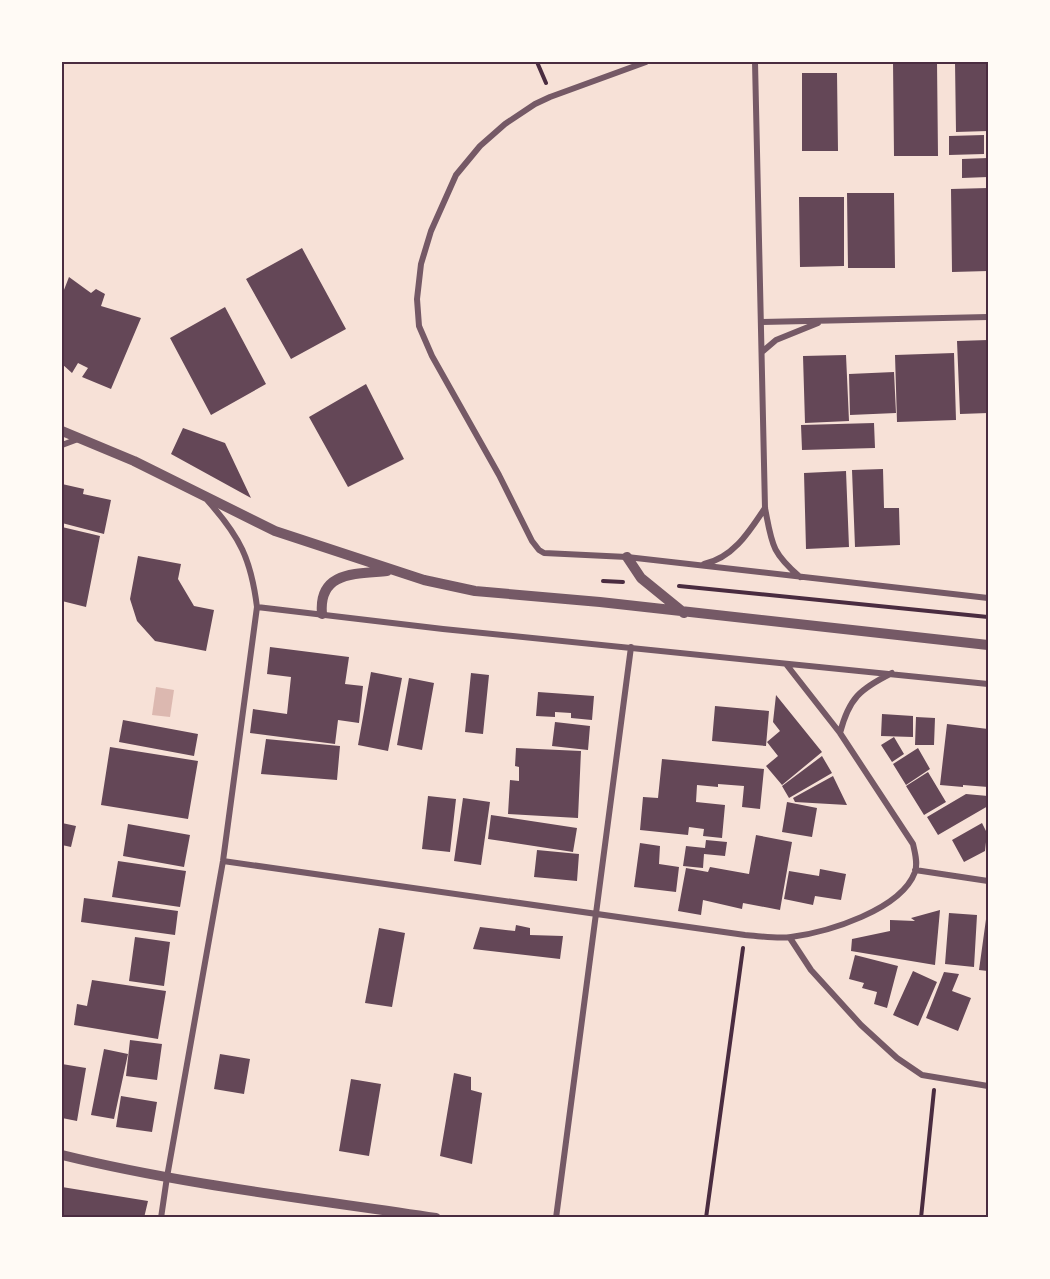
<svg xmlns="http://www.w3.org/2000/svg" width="1050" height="1279" viewBox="0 0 1050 1279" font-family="'Source Sans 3',sans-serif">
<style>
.water{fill:#dcb8b0}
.building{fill:#644757}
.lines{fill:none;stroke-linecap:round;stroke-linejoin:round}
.path{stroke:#4a2c40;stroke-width:4}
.minor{stroke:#755966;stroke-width:6}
.tertiary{stroke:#755966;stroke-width:10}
.neatline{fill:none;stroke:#4a2c40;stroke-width:2}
</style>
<rect width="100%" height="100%" fill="#f7e1d7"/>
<!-- water -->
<path class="water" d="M156 687 174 690 170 717 152 715Z"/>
<!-- building -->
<path class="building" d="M893 62H937L938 156H894Z
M955 62H988V131L956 132Z
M802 73H837L838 151H802Z
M984 135V154L949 155V136Z
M988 158V177L962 178V159Z
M988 188V271L952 272 951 189Z
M847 193H894L895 268H848Z
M799 197H844V266L800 267Z
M302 248 346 329 291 359 246 279Z
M69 277 91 293 96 289 105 294 101 306 141 318 111 389 82 377 88 368 78 363 72 373 62 364V295Z
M225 307 266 384 211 415 170 338Z
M988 340V413L960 414 957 341Z
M954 353 956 420 897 422 895 355Z
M846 355 849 421 805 423 803 356Z
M894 372 896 413 850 415 849 374Z
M366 384 404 459 348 487 309 417Z
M874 423 875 448 802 450 801 425Z
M183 428 225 443 251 498 171 454Z
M883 469 884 508H899L900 545 855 547 852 470Z
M846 471 849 547 806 549 804 473Z
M62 484 84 489 83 494 111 500 104 534 62 523Z
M62 527 100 536 86 607 62 601Z
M138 556 181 564 178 579 194 606 214 610 206 651 155 641 137 621 130 599Z
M270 647 349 657 345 684 363 686 359 723 338 720 335 744 250 733 253 709 287 714 291 677 267 674Z
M371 672 402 678 388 751 358 745Z
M471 673 489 675 483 734 465 732Z
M409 678 434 683 422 750 397 745Z
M538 692 594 696 592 720 571 718V713L555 712V717L536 716Z
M776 695 822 752 782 785 766 766 778 756 767 742 780 731 773 722Z
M715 706 769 711 766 746 712 741Z
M882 714 913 716V737L881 736Z
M916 717 935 718 934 745H915Z
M123 720 198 734 194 756 119 742Z
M555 722 590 726 588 750 552 746Z
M947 724 988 729V787L963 785V787L940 785Z
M894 737 904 754 892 762 881 745Z
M266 739 340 746 337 780 261 774Z
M110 747 198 761 188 819 101 805Z
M516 748 581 751 578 818 508 814 510 780 519 781V767L515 766Z
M918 748 930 769 906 785 893 764Z
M822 756 832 773 789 798 782 786Z
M662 759 764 769 760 809 742 807 744 786 718 784V787L697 785 696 802 725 805 722 838 703 836 704 829 689 827 688 835 640 830 643 797 658 798Z
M928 772 946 802 924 815 906 786Z
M833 776 847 805 795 802 793 798Z
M966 794 988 796V806L938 835 927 817Z
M428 796 456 799 450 852 422 849Z
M463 798 490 802 481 865 454 861Z
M787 802 817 808 812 837 782 832Z
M491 815 577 828 573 852 488 839Z
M62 823 76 826 71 847 62 845Z
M982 823 987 833 985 851 964 862 952 840Z
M128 824 190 835 184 867 123 856Z
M756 835 792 842 780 910 743 903 742 909 703 900 701 915 678 911 686 868 708 872 710 867 749 874Z
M706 840 727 842 725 856 704 854 703 868 683 866 686 846 705 848Z
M640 843 660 846 659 864 679 867 676 892 634 887Z
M537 850 579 854 577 881 534 877Z
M118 861 186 871 180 907 112 897Z
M820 869 846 874 841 900 815 896 813 905 784 899 789 871 819 876Z
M84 898 178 911 175 935 81 922Z
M940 910 935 965 851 951 852 939 890 931V920L915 921 911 918Z
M987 912H988V971L979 970Z
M949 913 977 915 974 967 945 964Z
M516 925 530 928V935L563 936 560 959 473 949 480 927 515 931Z
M379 928 405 933 392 1007 365 1003Z
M135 937 170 942 164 986 129 981Z
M855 955 898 966 887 1008 874 1004 877 992 862 988 864 983 849 979Z
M913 971 937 982 918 1026 893 1015Z
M944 972 959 974 952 991 971 998 958 1031 926 1018Z
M92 980 166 991 158 1039 74 1025 77 1004 87 1006Z
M130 1040 162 1044 157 1080 126 1076Z
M104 1049 128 1054 114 1119 91 1115Z
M220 1054 250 1059 244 1094 214 1089Z
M62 1064 86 1068 77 1121 62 1118Z
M454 1073 471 1077V1090L482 1093 472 1164 440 1156Z
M351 1079 381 1084 369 1156 339 1151Z
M121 1096 157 1102 152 1132 116 1127Z
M62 1187 148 1201 144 1218H62Z"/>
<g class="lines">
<!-- path -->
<path class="path" d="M537 62 546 83
M603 581 623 582
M679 586 988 617
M706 1218 743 948
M921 1218 934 1090"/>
<!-- minor -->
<path class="minor" d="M646 62 550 97 535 104 505 124 480 146 456 175 431 231 421 264 417 299 419 326 432 356 499 475 532 541 539 550 544 553 627 557 988 598
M755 62 765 508C772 544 771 552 800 577
M761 322 988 317
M762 352 776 340 818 323
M62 445 78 439
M704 564C733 558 749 532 765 508
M257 607 443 629 988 684
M840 733C849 698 860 689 892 673
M223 861 745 935C760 936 777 939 791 937 828 932 901 910 915 872 918 863 915 853 913 844L840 733 786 664
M915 870 988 881
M790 938 811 970 861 1025 897 1058 922 1075 988 1086
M161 1218 167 1177 223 861 257 607C251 559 240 537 208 501
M556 1218 631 647"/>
<!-- tertiary -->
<path class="tertiary" d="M62 431 134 461 275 531 424 580 475 591 600 602 988 645
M627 557 641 578 684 613
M322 614C318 571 356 574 387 571
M62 1155C184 1185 311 1199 436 1218"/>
</g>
<!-- border -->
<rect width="1050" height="1279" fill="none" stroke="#fffaf5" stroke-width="126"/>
<rect x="63" y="63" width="924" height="1153" class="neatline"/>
</svg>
